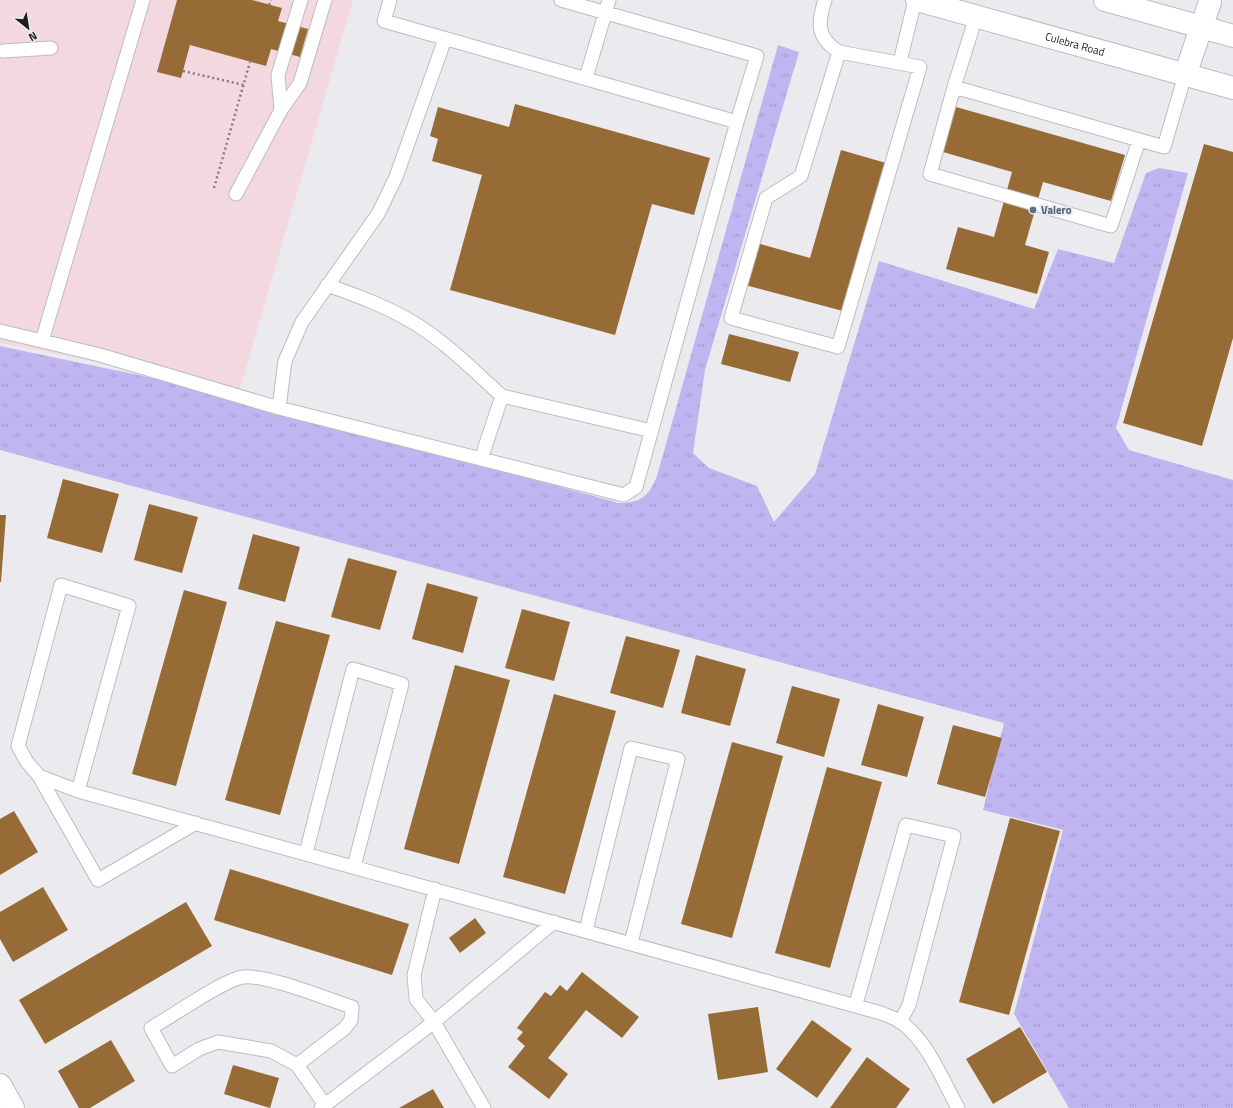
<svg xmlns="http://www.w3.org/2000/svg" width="1233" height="1108" viewBox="0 0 1233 1108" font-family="'Titillium Web',sans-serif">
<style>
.commercial{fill:#f3d9df}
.grass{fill:url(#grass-tufts)}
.building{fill:#976b35}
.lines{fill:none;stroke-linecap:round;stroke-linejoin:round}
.lane-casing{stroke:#bdbcc0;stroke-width:15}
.street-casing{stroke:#bdbcc0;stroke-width:24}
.secondary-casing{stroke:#bdbcc0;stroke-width:24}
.path{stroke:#7e7d81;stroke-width:2.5;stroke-dasharray:2 3;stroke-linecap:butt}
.lane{stroke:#fff;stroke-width:13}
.street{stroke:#fff;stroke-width:22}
.secondary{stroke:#fff;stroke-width:22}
.service-dot{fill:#5c6f8a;stroke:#ebeaef;stroke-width:1.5}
.labels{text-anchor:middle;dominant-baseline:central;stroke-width:3.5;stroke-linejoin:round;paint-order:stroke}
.street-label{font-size:11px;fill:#1d1c1e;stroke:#ebeaef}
.service-label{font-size:11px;font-weight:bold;fill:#4e5e75;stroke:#ebeaef;text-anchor:start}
</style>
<defs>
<pattern id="grass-tufts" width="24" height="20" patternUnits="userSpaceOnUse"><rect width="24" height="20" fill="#c0b5f0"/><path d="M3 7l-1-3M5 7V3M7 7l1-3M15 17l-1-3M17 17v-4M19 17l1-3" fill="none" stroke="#a59bcd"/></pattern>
</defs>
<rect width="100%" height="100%" fill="#ebeaef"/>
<!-- commercial -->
<path class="commercial" d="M0 0H353L238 396 94 361 0 343Z"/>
<!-- grass -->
<path class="grass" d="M778 45 799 52 705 370 693 453 709 468 757 486 774 522 815 474 879 261 1034 309 1058 249 1114 263 1146 173 1159 168 1188 173 1116 428 1129 450 1233 480V1108H1069L1014 1014 1063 830 983 810 1004 723 0 450V346L238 396 298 415 619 503C641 503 649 496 657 476Z"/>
<!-- building -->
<path class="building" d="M177 0H252L282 8 278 21 308 29 300 57 271 49 266 66 190 45 181 78 157 72Z
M515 104 710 158 694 215 652 204 615 335 450 290 482 175 432 161 438 139 430 136 438 107 509 127Z
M956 107 1125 155 1111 201 1043 182 1025 245 1049 252 1037 294 946 269 958 227 994 237 1012 172 943 152Z
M1204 144 1233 152V338L1202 446 1123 423Z
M841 150 886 163 843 311 745 285 757 243 810 258Z
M729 334 799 352 790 382 721 364Z
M63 479 119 494 102 553 47 538Z
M149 504 198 517 182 573 134 560Z
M0 515H6L1 582H0Z
M253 534 300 547 285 602 238 589Z
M348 558 397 571 380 630 331 617Z
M427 583 478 597 463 653 412 639Z
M184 590 227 602 176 786 132 774Z
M522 609 570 622 554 681 505 668Z
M276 621 330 635 280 815 225 800Z
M626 636 680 650 663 708 610 693Z
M696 655 746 669 730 726 681 713Z
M455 665 510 680 459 864 404 849Z
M792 686 840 699 824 757 776 743Z
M554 694 616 711 565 894 503 877Z
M878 704 924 717 907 777 861 765Z
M953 725 1002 738 985 797 937 784Z
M732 742 783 756 732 938 681 924Z
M827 767 882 782 830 968 775 953Z
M14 811 38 852 0 875V819Z
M1010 818 1060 831 1009 1015 959 1002Z
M230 869 409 924 392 975 214 920Z
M43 887 68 930 13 962 0 939V912Z
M186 902 212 946 45 1044 19 1000Z
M475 918 486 933 460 953 449 938Z
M582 972 639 1017 622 1038 586 1010 548 1058 568 1074 549 1099 508 1067 525 1046 517 1039 523 1032 517 1028 545 992 551 996 560 985 567 991Z
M758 1007 768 1072 718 1080 708 1014Z
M812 1020 852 1049 817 1098 776 1069Z
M1020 1027 1047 1072 993 1104 966 1059Z
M111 1040 135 1081 90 1108H79L58 1071Z
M867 1057 910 1089 896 1108H830Z
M233 1065 279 1078 270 1108 224 1094Z
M433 1089 444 1108H399Z"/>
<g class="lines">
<!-- lane casing -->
<g class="lane-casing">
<path id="lane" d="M390 0 384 21 737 122 757 56 561 0
M825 0C817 24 817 38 839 52
M976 17 954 87 1164 147 1185 75
M3 51 51 48
M839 52 920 67 838 347 731 318 766 198 801 176Z
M900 62 915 0
M586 78 609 0
M954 87 930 174 1111 226 1139 140
M281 110 278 75 301 0
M236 194 281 110 300 83 325 0
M327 285C355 295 383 305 409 320 444 340 473 370 502 396
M0 331 42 341 143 0
M42 341 100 355 279 408 624 495 636 487 737 122
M279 408 285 361 302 322 378 214 396 177 445 39
M481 459 502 396 652 431
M39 776 78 791 881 1013C888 1016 895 1018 901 1022 928 1042 942 1079 958 1108
M78 791 129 606 61 585 18 746 27 762 39 776 98 880 196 823
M306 853 353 669 402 684 354 866
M435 889 414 975 416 999 434 1022 484 1108
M586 930 631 748 678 759 631 943
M856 1004 906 825 954 836 909 1005 900 1022
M297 1065 345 1028 351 1020 352 1007C327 999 266 974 243 977 223 980 171 1017 151 1028L172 1066 199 1049 218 1042 271 1051 297 1065 325 1105
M321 1108 434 1022 554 922"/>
</g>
<!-- street casing -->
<g class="street-casing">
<path id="street" d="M1185 75 1210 2"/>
</g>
<!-- secondary casing -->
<g class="secondary-casing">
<g id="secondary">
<path id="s1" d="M917 0 1233 88"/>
<path d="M1105 0 1233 36"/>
<path d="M0 1085 13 1108"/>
</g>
</g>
<!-- path -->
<path class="path" d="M269 5 271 0
M183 71 244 85
M214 188 250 62"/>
<!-- lane -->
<use href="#lane" class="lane"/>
<!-- street -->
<use href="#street" class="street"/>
<!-- secondary -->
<use href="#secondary" class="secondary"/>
</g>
<!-- markers -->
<circle class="service-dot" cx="1033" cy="210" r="4"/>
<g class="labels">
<!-- street labels -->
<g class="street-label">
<text stroke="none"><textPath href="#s1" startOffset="164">Culebra Road</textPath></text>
</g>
<!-- service labels -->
<g class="service-label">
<text x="1041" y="210">Valero</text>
</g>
</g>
<!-- north arrow -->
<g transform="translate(28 28) rotate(150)" stroke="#ebeaef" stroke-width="3" paint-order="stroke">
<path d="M0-3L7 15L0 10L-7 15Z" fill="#1d1c1e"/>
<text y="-6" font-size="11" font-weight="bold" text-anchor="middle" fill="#1d1c1e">N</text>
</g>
</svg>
